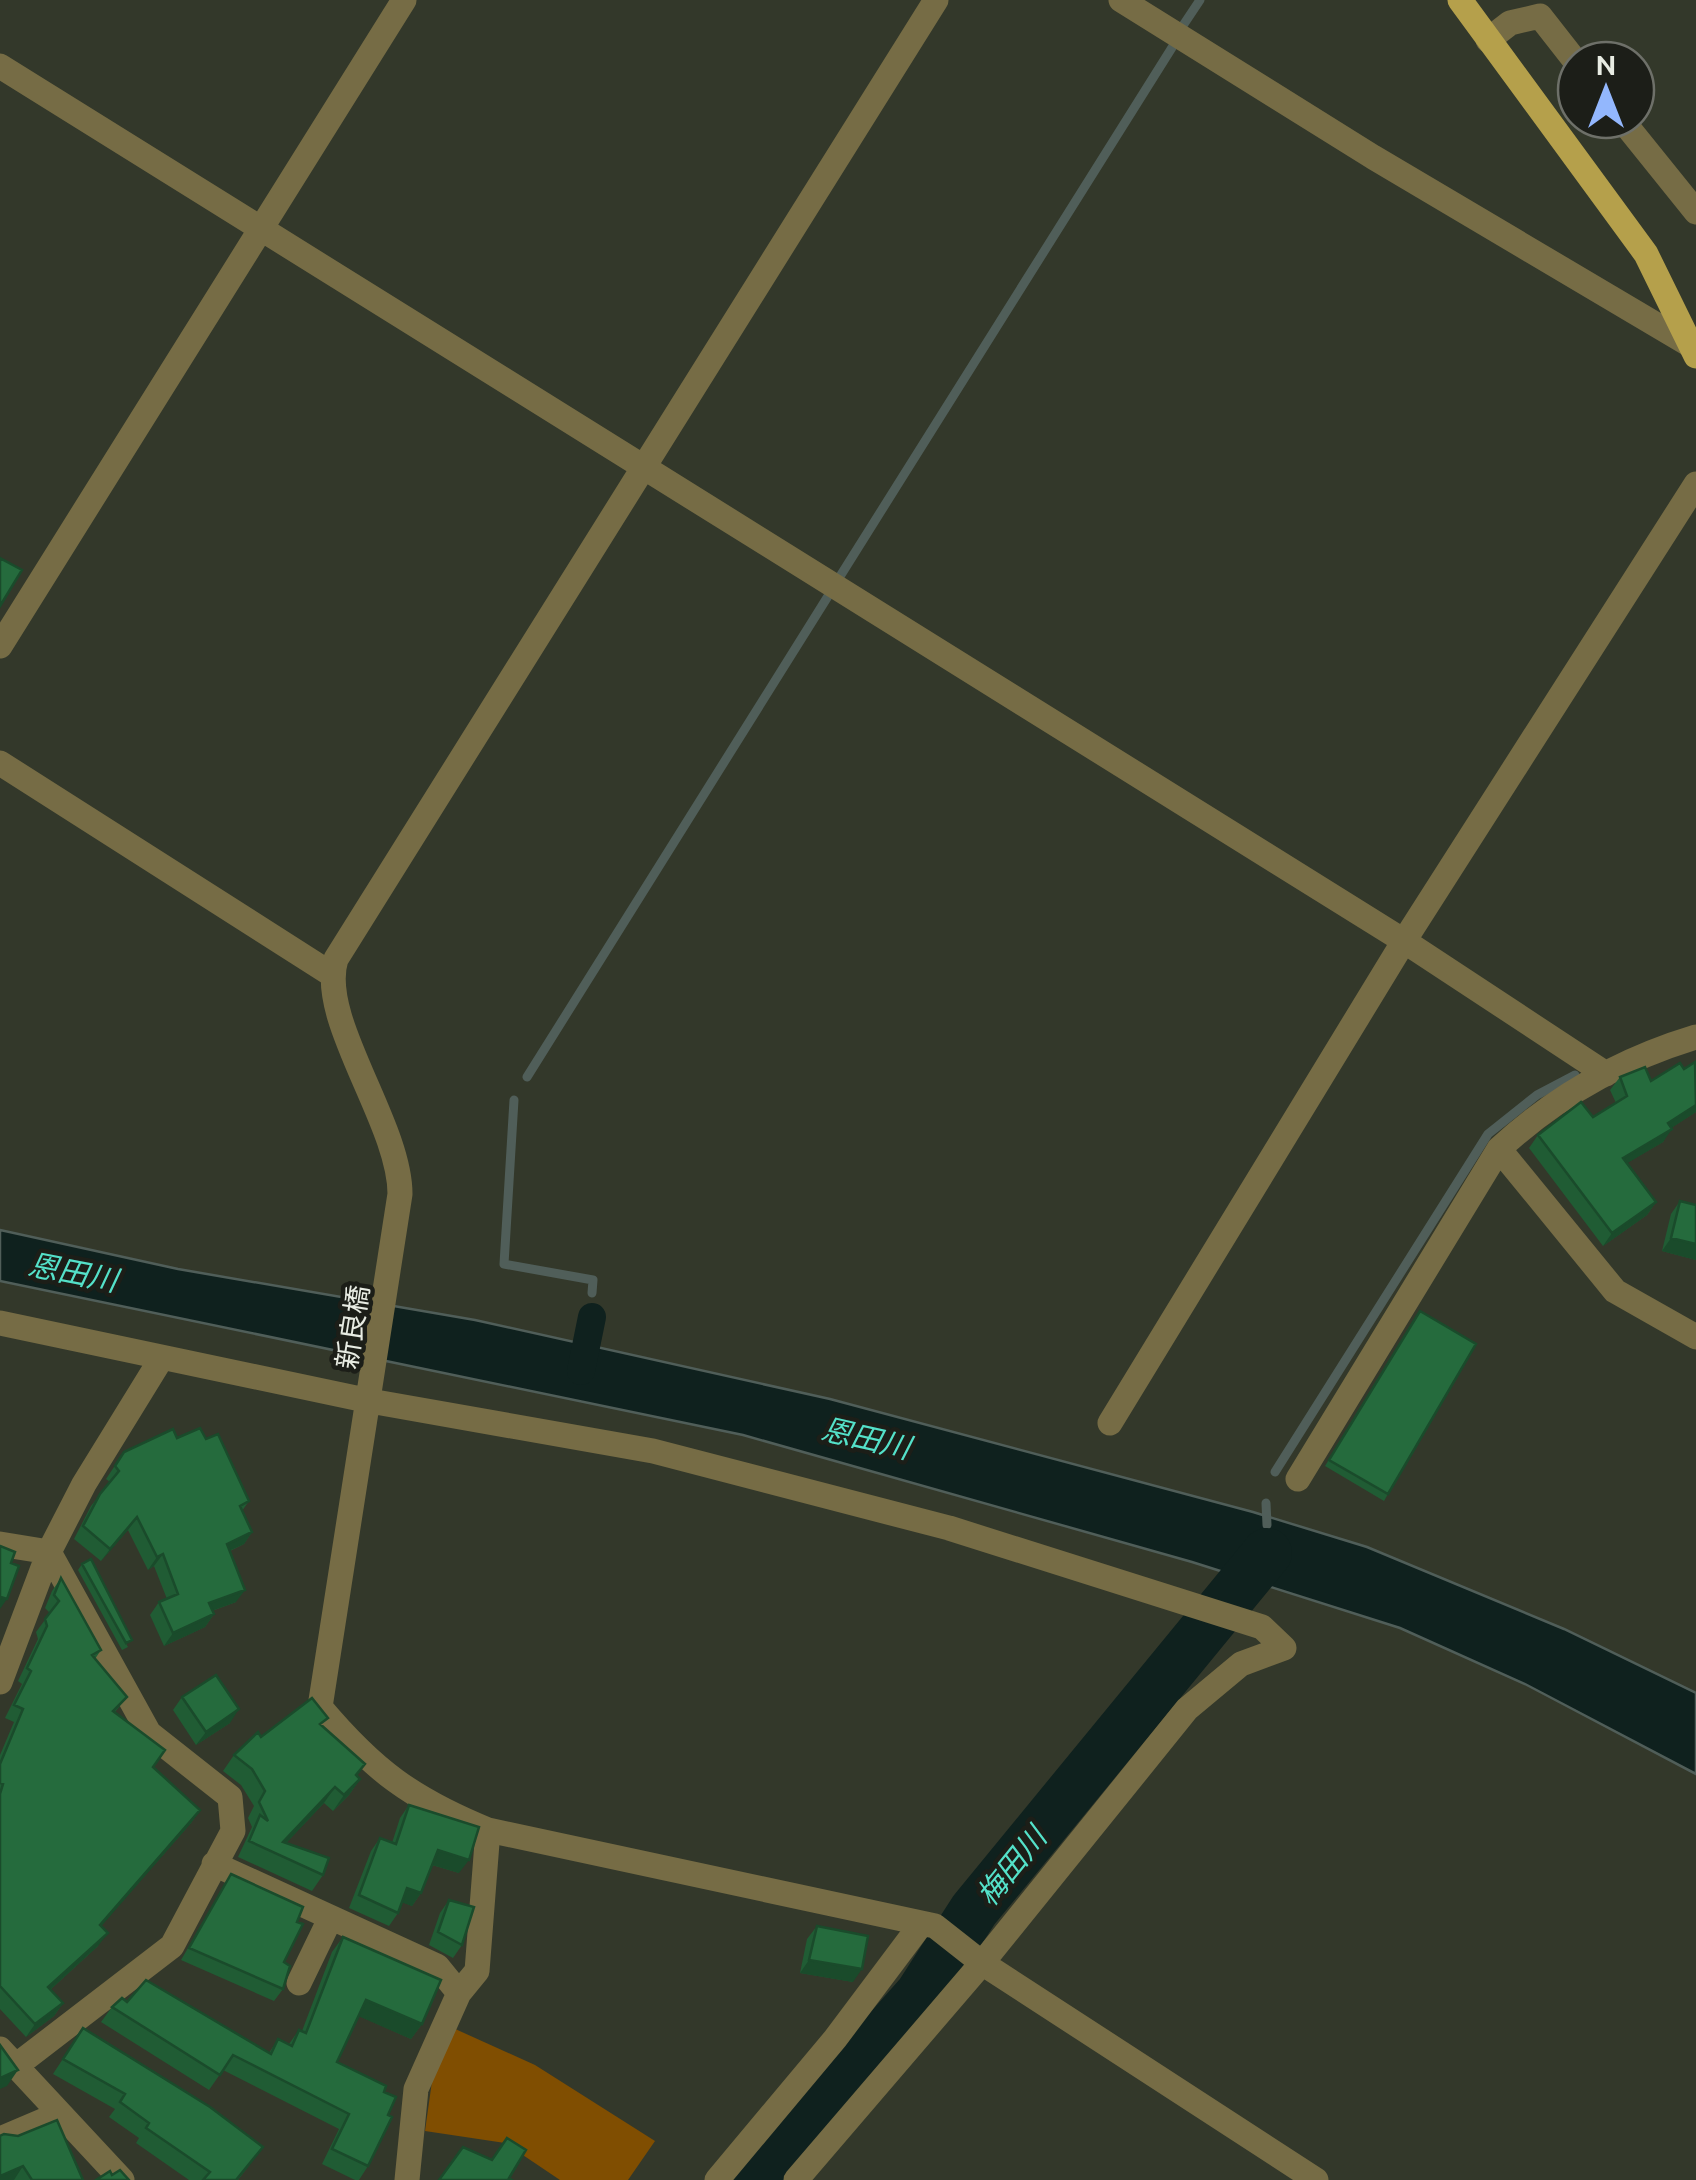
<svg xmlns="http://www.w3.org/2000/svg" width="1696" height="2180" viewBox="0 0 1696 2180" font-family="Ubuntu,'Noto Sans JP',sans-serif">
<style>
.green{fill:#804e01}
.water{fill:#0f211e;stroke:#505e59;stroke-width:2.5}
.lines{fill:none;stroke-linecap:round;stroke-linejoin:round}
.stream{stroke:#505e59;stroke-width:9}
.canal{stroke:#0f211e;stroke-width:28}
.river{stroke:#0f211e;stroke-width:50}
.minor{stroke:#766c45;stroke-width:25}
.major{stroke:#b5a04b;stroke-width:25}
.wall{fill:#205c34}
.shaded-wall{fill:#1a4b2b}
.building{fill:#256b3d;stroke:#1a4b2b;stroke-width:2.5}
.labels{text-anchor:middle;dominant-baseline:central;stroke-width:9;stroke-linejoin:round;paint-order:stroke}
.street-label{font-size:28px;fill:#e8ece3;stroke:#1c1e18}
.water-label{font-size:30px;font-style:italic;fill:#54e1c9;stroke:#1c1e18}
</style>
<rect width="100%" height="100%" fill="#33382a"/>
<!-- green -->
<path class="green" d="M453 2028 535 2065 655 2141 628 2180H560L505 2143 425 2131 434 2067Z"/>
<!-- water -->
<path class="water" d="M0 1230 178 1269 475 1320 830 1399 1253 1512 1367 1547 1564 1629 1696 1693V1774L1525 1684 1400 1628 1192 1562 743 1435 0 1281Z"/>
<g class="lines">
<!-- stream -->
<path class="stream" d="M1184 24 1200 0
M839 578 1173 46
M527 1077 830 593
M514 1100 504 1264 593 1280 592 1293
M1275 1472 1488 1134 1537 1095 1575 1075
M1266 1503 1267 1525"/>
<!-- canal -->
<path class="canal" d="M581 1371 592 1317"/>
<!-- river -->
<path class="river" d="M755 2180 920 1994 974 1910 1267 1553"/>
<!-- minor -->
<path class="minor" d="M936 0 336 959C317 1019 400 1123 400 1194L320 1707C373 1770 412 1799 488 1830L935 1926 982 1963 1316 2180
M1121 0 1373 157 1692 346
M1488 40 1510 23 1540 16 1576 62
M0 66 1404 941 1606 1074
M1622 120 1696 212
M0 646 404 0
M0 763 331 974
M1499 1149 1615 1291 1696 1337
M0 1323 370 1401 653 1451 949 1528 1262 1627 1284 1648 1241 1664 1187 1709 982 1963 796 2180
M1110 1423 1404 941 1696 484
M1298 1479 1499 1149C1555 1097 1623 1059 1696 1037
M0 1544 49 1552 149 1733 230 1797 233 1831 172 1946 17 2065
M0 1682 49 1552 84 1484 161 1359
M214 1864 437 1966 459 1993
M299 1983 330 1919
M0 2049 122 2180
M0 2139 59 2114
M407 2180 416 2089 459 1993 477 1971 488 1830
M717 2180 835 2039 922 1923"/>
<!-- major -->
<path class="major" d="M1460 0 1646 254 1696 356"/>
</g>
<!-- wall -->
<path class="wall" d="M1684 1069 1696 1112 1671 1128 1663 1142 1627 1163 1656 1202 1647 1215 1603 1246 1529 1148 1538 1135 1593 1117 1616 1103 1610 1090 1620 1077 1651 1081Z
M1680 1201 1696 1205V1260L1662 1251 1671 1214Z
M1420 1311 1388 1494 1384 1501 1325 1466Z
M177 1438 206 1439 249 1501 242 1511 252 1532 244 1544 230 1551 236 1602 212 1611 214 1614 205 1627 164 1646 150 1615 159 1602 167 1599 154 1566 148 1570 128 1530 101 1561 74 1539 91 1506 110 1482 106 1479 124 1452Z
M82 1564 128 1647 122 1650 78 1570Z
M61 1578 101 1650 95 1659 127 1697 115 1712 153 1767 200 1810 191 1823 101 1926 98 1946 50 1990 63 2003 54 2016 26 2037 0 2009V1755L14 1722 5 1718 22 1684 18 1681 38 1639 36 1632 50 1613 45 1608 52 1591Z
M182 1697 230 1723 196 1745 173 1710Z
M322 1726 360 1779 349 1795 333 1811 324 1803 286 1843 323 1875 312 1891 238 1857 252 1827 248 1818 254 1806 241 1785 223 1771 234 1755Z
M409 1805 459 1873 432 1865 421 1893 412 1906 402 1902 398 1913 389 1926 349 1908 371 1851 380 1838 392 1843 400 1818Z
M231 1874 284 1962 283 1989 274 2001 181 1960Z
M449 1900 462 1945 453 1958 429 1945 440 1913Z
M817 1926 853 1982 800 1973 807 1939Z
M343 1937 422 2024 411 2039 359 2016 337 2062 384 2092 388 2115 368 2166 359 2180H355L322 2164 339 2129 223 2070 209 2090 101 2022 112 2007 127 2002 269 2053 278 2039 289 2044 299 2030 302 2031 332 1952Z
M83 2028 263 2147 238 2180H189L136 2143 139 2138 109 2117 115 2109 53 2074Z
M0 2136 83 2180H0Z"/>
<!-- shaded-wall -->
<path class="shaded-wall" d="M1696 1105V1112L1659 1136 1668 1123Z
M1672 1129 1663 1142 1614 1171 1623 1158Z
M1656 1202 1647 1215 1603 1246 1612 1233Z
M1671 1238 1696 1244V1260L1662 1251Z
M137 1517 128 1530 101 1561 110 1549Z
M252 1532 244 1544 218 1556 227 1544Z
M163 1554 154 1566 148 1570 157 1557Z
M245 1590 236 1602 200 1615 209 1603Z
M1 1597 7 1599 0 1609V1598Z
M214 1614 205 1627 164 1646 173 1633Z
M239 1709 230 1723 196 1745 206 1732Z
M360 1779 349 1795 333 1811 344 1795Z
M335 1787 324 1803 276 1854 283 1842Z
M200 1810 191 1823 91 1938 100 1925Z
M438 1850 469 1860 459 1873 429 1864Z
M407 1888 421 1893 412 1906 398 1901Z
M108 1933 98 1946 39 2000 48 1987Z
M809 1960 862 1969 853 1982 800 1973Z
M366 2000 422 2024 411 2039 356 2015Z
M63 2003 54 2016 26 2037 35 2024Z
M18 2070 7 2086 0 2089V2078Z
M23 2166 14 2180H0V2176Z"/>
<!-- building -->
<path class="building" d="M0 558 22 570 0 606Z
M1695 1062 1696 1105 1668 1123 1672 1129 1623 1158 1656 1202 1612 1233 1538 1135 1581 1102 1593 1117 1627 1096 1620 1077 1645 1067 1651 1081 1680 1063 1684 1069Z
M1680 1201 1696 1205V1244L1671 1238Z
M1420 1311 1476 1344 1388 1494 1329 1460Z
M200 1428 206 1439 218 1434 249 1501 240 1506 252 1532 227 1544 245 1590 209 1603 214 1614 173 1633 159 1602 178 1594 163 1554 157 1557 137 1517 110 1549 83 1526 100 1494 119 1471 115 1466 124 1452 173 1429 177 1438Z
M0 1546 15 1552 11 1563 19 1566 7 1599 1 1597 0 1599Z
M91 1559 132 1640 126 1643 82 1564Z
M61 1578 101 1650 92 1655 127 1697 113 1711 165 1750 153 1767 200 1810 100 1925 108 1933 48 1987 63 2003 35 2024 0 1986V1794L3 1784 0 1783V1764L23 1709 14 1705 31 1671 27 1668 47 1626 45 1619 59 1601 54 1595Z
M216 1675 239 1709 206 1732 182 1697Z
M312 1698 328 1718 320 1724 365 1764 356 1775 360 1779 344 1795 335 1787 283 1842 329 1858 323 1875 249 1841 260 1815 268 1821 259 1802 265 1791 252 1769 234 1755 258 1732 261 1737Z
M409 1805 479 1827 469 1860 438 1850 421 1893 407 1888 398 1913 359 1895 380 1838 396 1844Z
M231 1874 303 1907 297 1922 303 1924 284 1962 290 1966 283 1989 189 1948Z
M449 1900 474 1907 462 1945 438 1932Z
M817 1926 868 1936 862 1969 809 1960Z
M343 1937 441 1980 422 2024 366 2000 337 2062 386 2086 384 2092 396 2097 388 2115 392 2117 368 2166 332 2149 349 2114 233 2055 220 2075 112 2007 122 1998 127 2002 146 1980 271 2054 278 2039 292 2046 299 2030 306 2033Z
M83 2028 210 2107 263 2147 236 2180H203L210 2172 146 2128 149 2123 120 2102 125 2094 63 2059Z
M0 2045 18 2070 0 2078Z
M57 2120 83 2180H32L23 2166 0 2176V2136L4 2134 18 2136Z
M507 2138 526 2150 509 2178 512 2180H439L463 2147 492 2160Z
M120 2170 129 2180H96L110 2171 112 2175Z"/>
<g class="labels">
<!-- street labels -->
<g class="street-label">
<text transform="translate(352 1327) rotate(-81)">新良橋</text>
</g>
<!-- water labels -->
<g class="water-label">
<text transform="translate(73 1272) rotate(11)">恩田川</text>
<text transform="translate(866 1438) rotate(13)">恩田川</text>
<text transform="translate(1011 1866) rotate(-51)">梅田川</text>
</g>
</g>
<!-- north arrow -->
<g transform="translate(1606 90)"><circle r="48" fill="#1c1e18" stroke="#6e7069" stroke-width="2.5"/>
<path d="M0-8L18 38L0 25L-18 38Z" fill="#93b7fd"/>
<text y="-15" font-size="28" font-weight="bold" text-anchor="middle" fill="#e8ece3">N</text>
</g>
</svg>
